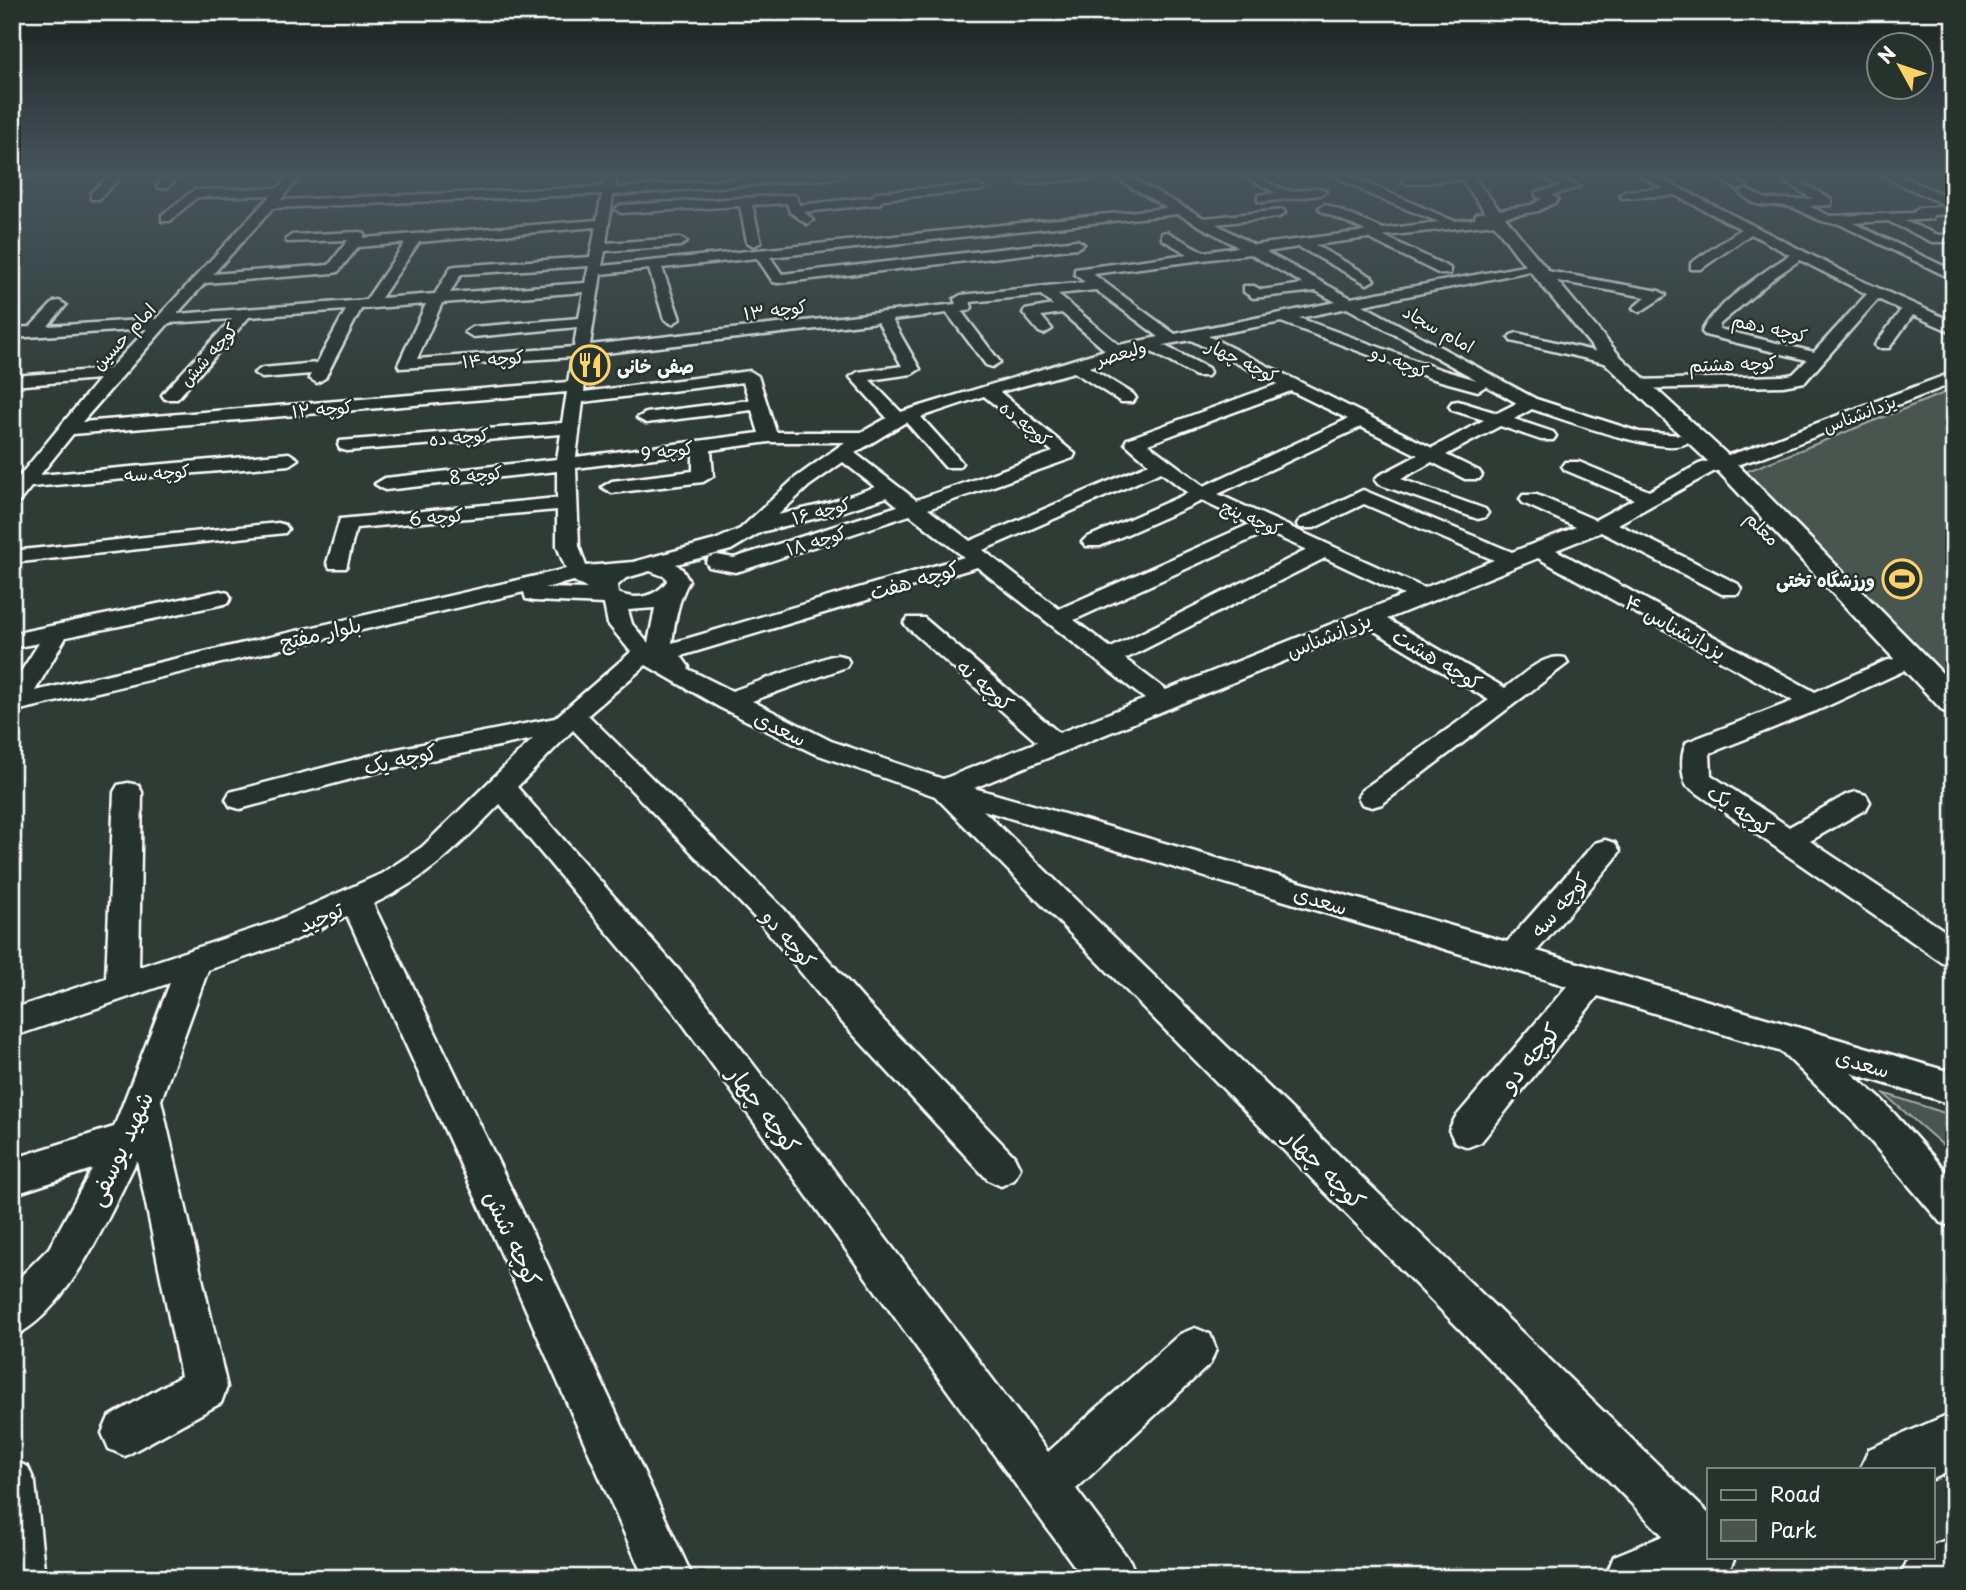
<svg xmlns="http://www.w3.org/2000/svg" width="1966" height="1590" viewBox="0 0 1966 1590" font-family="'Playpen Sans','Playpen Sans Arabic',sans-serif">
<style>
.green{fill:#4a544f;stroke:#a4aaa7;stroke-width:2}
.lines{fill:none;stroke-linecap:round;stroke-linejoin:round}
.minor-casing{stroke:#fff;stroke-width:5}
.major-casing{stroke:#fff;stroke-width:5}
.minor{fill:#26332d;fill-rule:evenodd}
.major{fill:#26332d;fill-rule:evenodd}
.labels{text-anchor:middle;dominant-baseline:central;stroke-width:5;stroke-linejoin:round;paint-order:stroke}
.far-street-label{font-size:18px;fill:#fff;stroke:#26332d}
.far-poi-label{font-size:18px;font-weight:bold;fill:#fff;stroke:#26332d;text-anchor:start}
.street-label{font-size:21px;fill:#fff;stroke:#26332d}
.near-street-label{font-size:24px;fill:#fff;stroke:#26332d}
</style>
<rect width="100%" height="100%" fill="#2f3b35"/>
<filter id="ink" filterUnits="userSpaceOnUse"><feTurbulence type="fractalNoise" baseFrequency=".0143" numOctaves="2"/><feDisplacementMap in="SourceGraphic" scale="14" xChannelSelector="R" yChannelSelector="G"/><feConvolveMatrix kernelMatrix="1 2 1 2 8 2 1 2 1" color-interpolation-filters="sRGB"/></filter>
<g filter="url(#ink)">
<!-- green -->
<path class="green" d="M1954 389V685L1745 472Z
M1883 1093 1954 1116V1160L1946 1148Z"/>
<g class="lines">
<!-- minor casing -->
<g class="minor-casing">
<path id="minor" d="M12 175H33L27 178 12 179Z
M110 175H122L99 199H91V193Z
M167 175H179L167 188H159L157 186Z
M290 175H302L280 200 603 187 605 175H617L615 188 793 175H844L838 178 613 195 606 243 680 238 687 242 680 246 605 251 602 266 1167 208 1111 175H1125L1204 218 1283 210 1285 213 1279 217 1216 224 1254 245 1366 231 1321 211 1319 208 1325 204 1383 229 1439 222 1373 196 1333 175H1348L1454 221 1475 219 1476 214 1480 213 1531 205 1542 199 1536 196V192L1561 186 1537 175H1553L1580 187 1552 195 1558 199 1556 202 1538 211 1503 217 1506 220 1504 223 1384 236 1450 268V274H1440L1368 238 1315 245 1372 277 1374 280 1367 284 1299 247 1266 252 1351 298 1540 263V269L1535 270 1363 305 1536 399 1639 432 1680 435 1689 441C1673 461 1557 417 1532 409L1514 419 1553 432 1556 436 1553 440H1541L1500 426 1446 455 1479 471 1482 475 1479 479H1465L1432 462 1401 479 1485 509 1488 513 1485 517 1478 519 1378 484 1375 480 1378 476 1418 455 1361 427 1218 494 1424 588 1494 560 1364 504 1314 528H1300L1297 524 1300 520 1363 490 1512 552 1576 527 1523 503 1520 499 1523 495H1537L1595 520 1634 499 1565 470 1562 466 1565 462H1579L1649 491 1699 464 1748 449 1954 372V383L1762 457 1713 472 1618 524 1738 584 1741 589 1738 594H1722L1601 532 1556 550 1815 692 1885 661 1894 659 1903 661 1906 666 1903 671 1823 708 1710 753 1711 775 1789 827 1846 795 1856 792 1866 795 1870 802 1866 809 1810 841 1954 937V967L1943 963 1687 786C1681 775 1680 753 1687 742L1793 701 1538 558 1387 619 1505 688C1522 676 1543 653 1565 658L1568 663 1382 804 1372 807 1362 804 1358 797 1362 790 1489 700 1368 627 974 788 1507 942 1595 843 1605 840 1615 843 1620 851 1615 859 1537 951 1954 1073V1105L1851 1073 1882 1100 1954 1180V1228L1940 1222 1856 1124 1782 1052 1598 996 1481 1142 1468 1147 1455 1142 1449 1130 1455 1118 1567 986 983 810 1709 1514V1557H1728L1725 1564 1708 1571 1691 1564 935 796 813 753 719 707 646 665 588 715 784 909 863 999 1014 1156 1020 1168 1014 1180 1001 1186 988 1180 839 1019 762 925 573 730 517 787 699 993 1048 1452 1180 1334 1195 1328 1210 1334 1216 1349 1210 1364 1076 1489 1130 1561 1137 1578H1083L675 1013 500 804C457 848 430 877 373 904L534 1236 693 1578H644L506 1264 347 916 293 941 208 970 161 1100 227 1387 221 1403 125 1456 109 1449 102 1433 109 1417 181 1376 137 1160C110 1213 68 1314 12 1337V1285L49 1248 92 1169 12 1195V1159L114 1127 170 983 12 1037V1009L106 978 114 792 118 785 128 783 138 785 142 792 139 967 271 923 381 874 422 847 533 739 392 768 240 809 230 806 226 799 230 792 392 750 555 718 631 652 608 624 604 604 534 601 526 599 524 592 12 712V686L39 643 12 648V634L220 591 228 593 231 598 228 603 220 605 66 637 35 691 566 569 557 546V510L356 528 346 568H330L327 563 340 519 557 498V471L385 490 375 484 385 478 557 459 561 434 347 451 340 449 338 445 340 441 562 423 567 392 73 434 40 475 289 453 298 459 289 465 31 487 19 502 12 504V485L99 379 12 386V376L109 369 147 329 12 338V328L30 327 54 302 59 301 66 305 48 326 156 319 271 195 197 197 170 221H162V215L194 190 278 188ZM602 194 597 220 364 238V233L359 232 292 235 286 239 287 242 348 240 329 265 213 274 273 208ZM1178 214 1238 247 1204 252 1167 232 1162 233V239L1188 254 1075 269V275L1085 282 961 295 954 299 956 304 590 345 601 274 649 269 664 319 672 324 680 319 662 268 757 258 773 282 778 283 1077 248 1084 244 1077 240 782 274 770 257ZM596 227 590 257 456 266 451 267 435 294 381 298 419 242ZM405 243 366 300 177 314 205 283 333 273 338 272 358 247ZM1250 254 1304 284 1261 290 1254 286H1244V292L1253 298 1316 291 1336 302 1175 334 1093 274ZM589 266 585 283 450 293 461 274ZM1096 290 1159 337 1119 345 1057 294ZM584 292 579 318 473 327 465 332 473 337 577 327 574 347 417 359 442 303ZM1041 295 1053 305 1025 310 1023 313 1039 332 1044 334 1052 329 1041 316 1062 313 1105 350 901 412 870 380 912 374 920 369 892 320 947 313 986 365 992 367 1000 362 962 312 970 310 972 307 970 302ZM426 304 398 365 400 368 572 357 568 382 82 422 169 323 232 319 165 391 162 395 165 399H177L249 317 346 310 317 363 262 368 254 373 262 378 311 374 309 378 317 383 325 378 361 309ZM1347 308 1477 380 1442 370 1299 318ZM878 322 902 366 858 372 850 377 887 418 862 432H776L758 376 750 371 584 392 588 355ZM1281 322 1430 378 1478 391 1486 386 1517 403 1497 413 1458 401 1452 402 1449 406 1452 410 1484 420 1432 448 1208 336ZM1191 340 1278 384 1127 439 1125 443 1149 464 970 541 928 509 1073 458 1075 454 1000 392 1074 372 1121 402H1133L1136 398 1133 394 1089 367 1146 349 1196 376H1208L1210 372 1208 368 1163 345ZM743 382 749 400 646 413 637 418 646 423 752 410 759 433 576 457 583 402ZM1291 391 1348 419 1204 486 1148 444ZM984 396 1053 452 916 500 855 453 906 422 945 467H959L962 463 959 459 921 417ZM769 442H845L795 478 740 529 715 540 633 562 586 566 579 546 576 468 693 453V471L612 481 602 487 612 493 703 482 713 476 711 450ZM843 462 875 487 828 503 778 515 809 486ZM1161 472 1188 493 1086 538 1082 542 1086 546H1100L1202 501 1250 524 1059 609 983 550ZM887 497 898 506 734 558 717 555 709 557 706 562 709 567 735 572 743 570 910 515 964 557 672 643C675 621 678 600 689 581L682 569 676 564 731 550 761 532 841 512ZM1267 532 1307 550 1111 648 1074 620ZM1325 558 1404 595 1166 690 1125 659ZM977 567 1145 699 1059 733 924 618H908L904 623 908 628 1037 742 943 779 831 741 752 701 846 667 849 662 846 657 837 655 828 657 732 691 688 669 689 667 681 656ZM650 571 666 577 667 581C656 597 636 601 618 593L617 586 626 578ZM574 581 587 589 544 588ZM655 608 648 643 632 624 628 610Z
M1056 175H1100L1094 178 1025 184 1019 181 1025 178Z
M1243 175C1264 175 1275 190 1292 191 1304 192 1316 184 1326 191L1320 195 1262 202 1258 201V195L1276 193Z
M1439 175 1472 176 1466 179 1408 184 1402 181 1408 178Z
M1640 175H1654L1860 280 1954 322V333L1913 315 1889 348H1877L1875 345 1901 310 1878 299 1805 382 1783 386 1631 389 1629 385 1631 381 1637 380 1783 376 1793 374 1807 360 1705 335 1702 332C1710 308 1767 269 1790 255L1751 234 1701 269H1691V263L1741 229 1675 195 1622 198 1620 195 1626 191 1663 188ZM1800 260 1867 294 1814 352 1719 329 1720 324 1775 277Z
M1710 175H1725L1747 187 1737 189Z
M1774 175H1788L1831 199V205L1809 206 1830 216 1913 213 1919 208 1954 206V214L1933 215 1932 219 1904 221 1939 235 1954 234V242H1932L1888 221 1853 223 1954 271V280L1837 223C1820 224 1809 214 1794 208 1773 200 1762 214 1740 193L1746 189 1766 199H1813Z
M978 185 984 188 982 190 884 199 879 204 804 212 813 220 807 224 790 212 787 203 752 205 761 242 754 246 747 242 740 206 621 213 615 209 621 205 792 195 796 196 799 205 872 197 877 192Z
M1541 270 1659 291 1666 295 1640 312 1633 308 1646 297 1536 277V271Z
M1517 333 1619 357 1621 360 1613 365 1511 341 1509 338 1511 335Z
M278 523 285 525 288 529 285 533 12 563V551Z
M12 1460 28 1467 35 1483 45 1578H12Z"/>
</g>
<!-- major casing -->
<g class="major-casing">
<path id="major" d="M1458 175H1472L1528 246 1620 356 1732 459 1954 685V714L1943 711 1716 469 1606 364 1516 254Z
M1880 175H1898L1954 199V209Z
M1954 1412V1469L1933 1479V1469H1860L1869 1449Z
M1709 1517V1557H1735L1730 1568 1709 1578H1605L1614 1556Z
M1954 1537V1578H1900L1909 1557H1933V1545Z"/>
</g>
<!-- minor -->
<use href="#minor" class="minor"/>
<!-- major -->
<use href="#major" class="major"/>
</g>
</g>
<!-- sky -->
<linearGradient id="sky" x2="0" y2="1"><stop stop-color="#1a201d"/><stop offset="0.44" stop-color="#47555c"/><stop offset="1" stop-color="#47555c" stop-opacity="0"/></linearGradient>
<rect width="1966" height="398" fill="url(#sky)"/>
<!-- icons -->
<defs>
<g id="restaurant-ring" transform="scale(2.0125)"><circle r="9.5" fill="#26332d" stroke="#ffd166" stroke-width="1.5"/><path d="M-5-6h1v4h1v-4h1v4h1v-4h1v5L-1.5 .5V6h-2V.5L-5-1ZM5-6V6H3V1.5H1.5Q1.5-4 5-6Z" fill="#ffd166"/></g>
<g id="stadium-ring" transform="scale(2.0125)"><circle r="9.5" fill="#26332d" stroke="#ffd166" stroke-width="1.5"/><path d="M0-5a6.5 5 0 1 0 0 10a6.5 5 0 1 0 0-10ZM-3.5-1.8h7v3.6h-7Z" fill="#ffd166"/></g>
</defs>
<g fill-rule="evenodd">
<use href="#restaurant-ring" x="590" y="365"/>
<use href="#stadium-ring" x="1902" y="579"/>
</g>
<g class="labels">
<!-- far-street labels -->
<g class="far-street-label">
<text transform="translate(775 309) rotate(-7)">کوچه ۱۳</text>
<text transform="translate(1770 327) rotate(13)">کوچه دهم</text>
<text transform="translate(1439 328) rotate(29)">امام سجاد</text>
<text transform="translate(123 336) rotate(-47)">امام حسین</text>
<text transform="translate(1121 352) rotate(-16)">ولیعصر</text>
<text transform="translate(208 354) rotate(-48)">کوچه شش</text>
<text transform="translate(493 358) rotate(-5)">کوچه ۱۴</text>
<text transform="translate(1243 360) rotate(26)">کوچه چهار</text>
<text transform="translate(1400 361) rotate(21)">کوچه دو</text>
<text transform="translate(1733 363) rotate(-2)">کوچه هشتم</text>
<text transform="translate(322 408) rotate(-5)">کوچه ۱۲</text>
<text transform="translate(1859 413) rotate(-21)">یزدانشناس</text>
<text transform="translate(1026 423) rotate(39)">کوچه ده</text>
<text transform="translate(459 436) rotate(-5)">کوچه ده</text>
<text transform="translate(667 450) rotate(-8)">کوچه 9</text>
<text transform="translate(157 472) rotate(-4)">کوچه سه</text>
<text transform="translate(476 474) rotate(-6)">کوچه 8</text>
<text transform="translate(821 510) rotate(-15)">کوچه ۱۶</text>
<text transform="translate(436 516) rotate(-5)">کوچه 6</text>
<text transform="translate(1252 517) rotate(24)">کوچه پنج</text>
<text transform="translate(1763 528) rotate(46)">معلم</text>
<text transform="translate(816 540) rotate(-17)">کوچه ۱۸</text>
</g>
<!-- far-poi labels -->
<g class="far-poi-label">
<text x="617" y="365">صفی خانی</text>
<text x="1875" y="579" text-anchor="end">ورزشگاه تختی</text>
</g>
<!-- street labels -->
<g class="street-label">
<text transform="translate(914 579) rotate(-16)">کوچه هفت</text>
<text transform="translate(1676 626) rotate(29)">یزدانشناس ۴</text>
<text transform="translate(320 632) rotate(-13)">بلوار مفتح</text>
<text transform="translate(1328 634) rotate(-22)">یزدانشناس</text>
<text transform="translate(1438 658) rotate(31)">کوچه هشت</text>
<text transform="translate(986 684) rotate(41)">کوچه نه</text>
<text transform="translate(781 727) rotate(26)">سعدی</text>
<text transform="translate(400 758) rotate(-13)">کوچه یک</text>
<text transform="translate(1741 809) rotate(34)">کوچه یک</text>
<text transform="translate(1321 899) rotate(17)">سعدی</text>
<text transform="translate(1559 904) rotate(-49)">کوچه سه</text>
<text transform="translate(320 916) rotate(-23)">توحید</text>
<text transform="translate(790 938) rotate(49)">کوچه دو</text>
<text transform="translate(1863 1062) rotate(16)">سعدی</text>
</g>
<!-- near-street labels -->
<g class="near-street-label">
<text transform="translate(1529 1056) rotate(-50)">کوچه دو</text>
<text transform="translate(765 1109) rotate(53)">کوچه چهار</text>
<text transform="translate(119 1148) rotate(-65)">شهید یوسفی</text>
<text transform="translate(1326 1168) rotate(45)">کوچه چهار</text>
<text transform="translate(514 1238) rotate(65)">کوچه شش</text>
</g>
</g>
<!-- margin -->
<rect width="1966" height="1590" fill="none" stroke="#26332d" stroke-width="42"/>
<rect x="21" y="21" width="1924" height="1548" fill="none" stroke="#fff" stroke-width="2.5" filter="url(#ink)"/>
<!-- legend -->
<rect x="1707" y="1468" width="228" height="91" fill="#26332d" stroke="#7d8581" stroke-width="2"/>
<rect x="1721" y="1490" width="35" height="10" fill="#26332d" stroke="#7d8581" stroke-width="2"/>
<text x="1770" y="1502" font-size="21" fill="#ffffff">Road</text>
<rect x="1721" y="1520" width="35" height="21" fill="#4a544f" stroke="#7d8581" stroke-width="2"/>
<text x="1770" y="1538" font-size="21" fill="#ffffff">Park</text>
<!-- north arrow -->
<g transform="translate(1900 66) rotate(310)"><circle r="33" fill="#26332d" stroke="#7d8581" stroke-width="2"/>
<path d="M0-5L12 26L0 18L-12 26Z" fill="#ffd166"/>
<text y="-10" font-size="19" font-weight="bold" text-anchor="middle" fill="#ffffff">N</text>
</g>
</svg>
